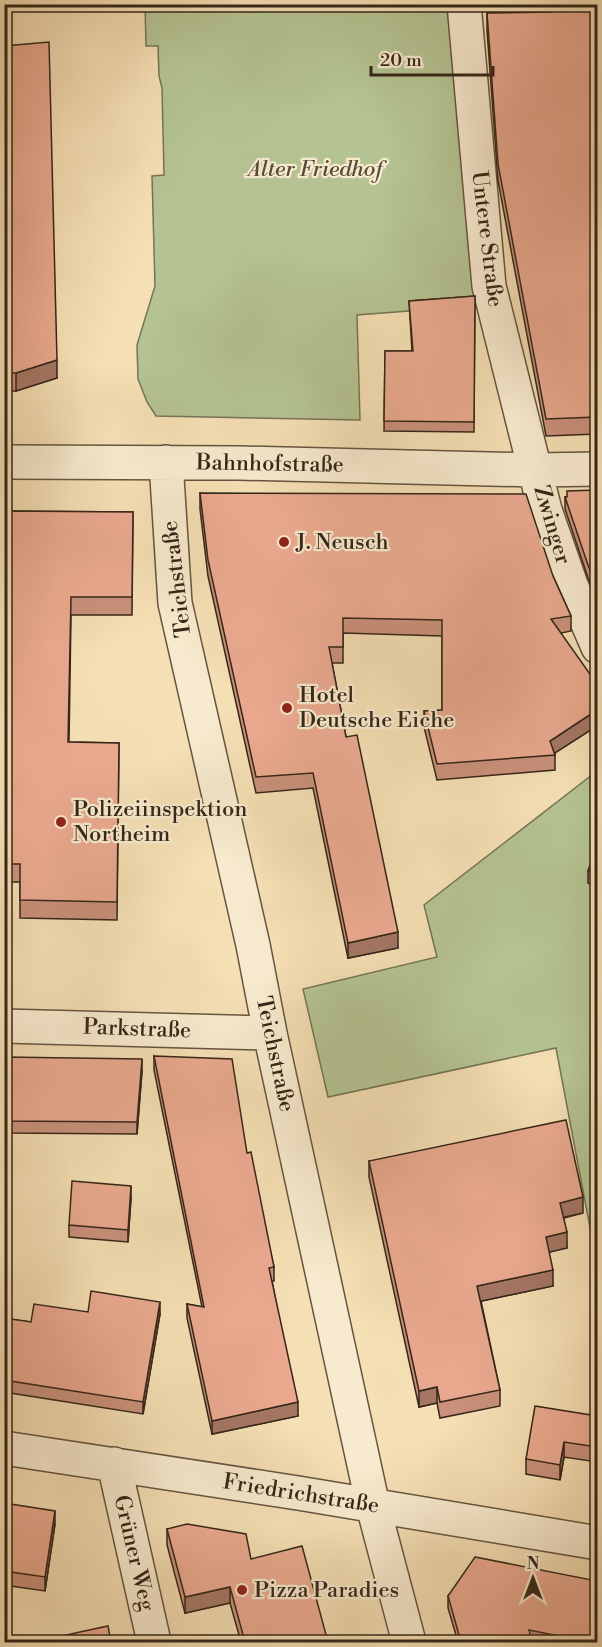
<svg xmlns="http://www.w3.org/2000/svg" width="602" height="1647" viewBox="0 0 602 1647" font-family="'Libre Bodoni',serif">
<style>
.green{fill:#b5c392;stroke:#757456;stroke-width:1.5}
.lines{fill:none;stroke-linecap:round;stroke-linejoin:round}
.minor-casing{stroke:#655440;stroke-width:36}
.minor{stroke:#f8eace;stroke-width:33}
.wall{fill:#c9917b;stroke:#352619;stroke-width:1.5}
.shaded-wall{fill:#a47664;stroke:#352619;stroke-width:1.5}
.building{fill:#eaa98f;stroke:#352619;stroke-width:1.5}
.poi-dot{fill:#8f2418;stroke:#f8eace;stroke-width:2}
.labels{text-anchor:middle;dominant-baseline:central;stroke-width:4.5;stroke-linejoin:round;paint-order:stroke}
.park-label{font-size:22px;font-style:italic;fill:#554d37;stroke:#f8eace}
.street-label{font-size:22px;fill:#352619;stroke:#f8eace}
.poi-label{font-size:22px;fill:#352619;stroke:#f8eace;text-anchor:start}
</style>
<rect width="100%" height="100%" fill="#f5dfb4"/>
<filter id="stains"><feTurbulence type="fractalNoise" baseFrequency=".00333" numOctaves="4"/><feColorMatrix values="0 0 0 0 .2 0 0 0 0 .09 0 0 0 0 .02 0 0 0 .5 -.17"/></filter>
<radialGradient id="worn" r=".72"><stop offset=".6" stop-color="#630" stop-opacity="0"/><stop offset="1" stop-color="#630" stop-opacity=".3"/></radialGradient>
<!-- green -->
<path class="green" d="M145 5H447L467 171 487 305 357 315 360 420 156 416 147 402 138 379 137 345 155 286 152 176 164 175 162 88 159 76 158 46H146Z
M597 771V1252L594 1249 556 1048 328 1097 303 989 437 957 424 905Z"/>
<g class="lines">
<!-- minor casing -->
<g class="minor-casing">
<path id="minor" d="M464 4 489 286 545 510 571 585 598 647
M4 462 239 463 535 470 598 469
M166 462 175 603 253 945 270 1033 373 1506 409 1642
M4 1026 270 1033
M4 1448 298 1493 598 1543
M114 1464 154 1642"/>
</g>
<!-- minor -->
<use href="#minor" class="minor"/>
</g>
<!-- wall -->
<path class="wall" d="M551 4H597V434L546 436 498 181 487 30V13L551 12Z
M4 46 57 378 16 391H4Z
M475 296 474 432 384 431 385 351H412L409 301Z
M597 490V599L588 578 565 509V497Z
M200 493 553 576 571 616V631L561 633 555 753V770L437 780 424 727V711L442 710V636L343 633V663H332L346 737 398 948 348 958 313 788 256 793 208 576 200 509Z
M4 511 133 512 132 615H71L69 742 119 743 117 920 20 918V882H4Z
M597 848V887L588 883V871Z
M154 1056 247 1153 274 1267V1281H272L298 1416 212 1434 187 1318V1304L202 1307 154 1070Z
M4 1057 142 1071 137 1134 4 1133Z
M369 1161 583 1213 564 1218 567 1248 549 1252 553 1286 481 1301 500 1390V1406L440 1418 437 1403 419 1407 369 1177Z
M131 1198 128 1242 69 1237V1225Z
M88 1312 160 1314 143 1414 4 1392V1318L31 1322Z
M597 1416V1462L564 1457 560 1480 526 1474V1459Z
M4 1503 55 1524 45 1591 4 1585Z
M167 1529 251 1559 328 1642H241L230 1603 185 1613 167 1545Z
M448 1596 597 1642H458L448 1608Z"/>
<!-- shaded-wall -->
<path class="shaded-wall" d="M57 360V378L16 391V373Z
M597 710V726L552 755 550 741Z
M398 932V948L348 958V943Z
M142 1059V1071L137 1134V1122Z
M131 1186V1198L128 1242V1230Z
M583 1197V1213L560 1218V1203Z
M567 1232V1248L546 1253V1237Z
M553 1270V1286L477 1302V1286Z
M160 1302V1314L143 1414V1402Z
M437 1387V1403L419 1407V1391Z
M298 1402V1416L212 1434V1421Z
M564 1442V1457L560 1480V1465Z
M55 1511V1524L45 1591V1577Z
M230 1587V1603L185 1613V1597Z"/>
<!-- building -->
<path class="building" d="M552 4H597V417L546 419 498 164 487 13 552 12Z
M49 42 57 360 16 373H4V46Z
M475 296 474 422 384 421 385 351H413L409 301Z
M597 490V586L588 565 565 497H567V491Z
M200 493 526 494 553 576 571 616 551 619 597 684V710L550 741 555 755 437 764 424 711 442 710V620L343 618V647H329L346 737 357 735 398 932 348 943 313 773 256 777 208 560Z
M4 511 133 512 132 597H71L68 742 119 743 117 902 20 900V864H4Z
M597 848V875L588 871Z
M154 1056 232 1059 247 1153 251 1152 274 1267 269 1268 298 1402 212 1421 187 1304 204 1307Z
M4 1057 142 1059 137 1122 4 1121Z
M566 1120 583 1197 560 1203 567 1232 546 1237 553 1270 477 1286 500 1390 440 1402 437 1387 419 1391 369 1161Z
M72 1181 131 1186 128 1230 69 1225Z
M91 1291 160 1302 143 1402 4 1380V1318L31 1322 34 1304 88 1312Z
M535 1406 597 1416V1447L564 1442 560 1465 526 1459Z
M4 1503 55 1511 45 1577 4 1571Z
M187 1524 246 1534 251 1559 302 1546 328 1642H245L230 1587 185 1597 167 1529Z
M475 1557 597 1581V1642H588L529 1630 532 1642H461L448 1596Z
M108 1626 111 1642H38V1641Z"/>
<!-- markers -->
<g class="poi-dot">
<circle cx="284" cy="542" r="6"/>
<circle cx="287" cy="708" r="6"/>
<circle cx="61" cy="822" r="6"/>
<circle cx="242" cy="1590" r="6"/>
</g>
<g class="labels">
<!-- park labels -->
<g class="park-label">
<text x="315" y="169">Alter Friedhof</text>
</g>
<!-- street labels -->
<g class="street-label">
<text transform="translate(487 239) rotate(83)">Untere Straße</text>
<text transform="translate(270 464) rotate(1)">Bahnhofstraße</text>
<text transform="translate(552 525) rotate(73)">Zwinger</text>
<text transform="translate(177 579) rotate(-97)">Teichstraße</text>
<text transform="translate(137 1029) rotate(2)">Parkstraße</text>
<text transform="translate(275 1054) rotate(78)">Teichstraße</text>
<text transform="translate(301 1494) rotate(9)">Friedrichstraße</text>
<text transform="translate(134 1553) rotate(77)">Grüner Weg</text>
</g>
<!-- poi labels -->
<g class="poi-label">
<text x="296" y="542">J. Neusch</text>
<text x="299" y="695">Hotel<tspan x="299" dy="25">Deutsche Eiche</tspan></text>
<text x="73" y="809">Polizeiinspektion<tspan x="73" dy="25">Northeim</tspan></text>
<text x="254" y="1590">Pizza Paradies</text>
</g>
</g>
<!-- margin -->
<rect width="602" height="1647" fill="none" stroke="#f5dfb4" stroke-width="24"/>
<rect x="6" y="6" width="590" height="1635" fill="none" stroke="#352619" stroke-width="3"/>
<rect x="12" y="12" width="578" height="1623" fill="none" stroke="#352619" stroke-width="1.5"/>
<!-- north arrow -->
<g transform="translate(533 1578)" stroke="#f8eace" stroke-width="4.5" paint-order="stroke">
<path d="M0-4.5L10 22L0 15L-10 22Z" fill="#352619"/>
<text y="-9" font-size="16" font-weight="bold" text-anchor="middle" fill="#352619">N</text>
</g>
<!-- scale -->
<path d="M371 66v9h122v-9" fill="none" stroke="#352619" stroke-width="3"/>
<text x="380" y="66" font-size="18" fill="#352619" stroke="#f8eace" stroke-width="4.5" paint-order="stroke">20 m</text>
<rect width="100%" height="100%" filter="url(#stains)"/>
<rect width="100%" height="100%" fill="url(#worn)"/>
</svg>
